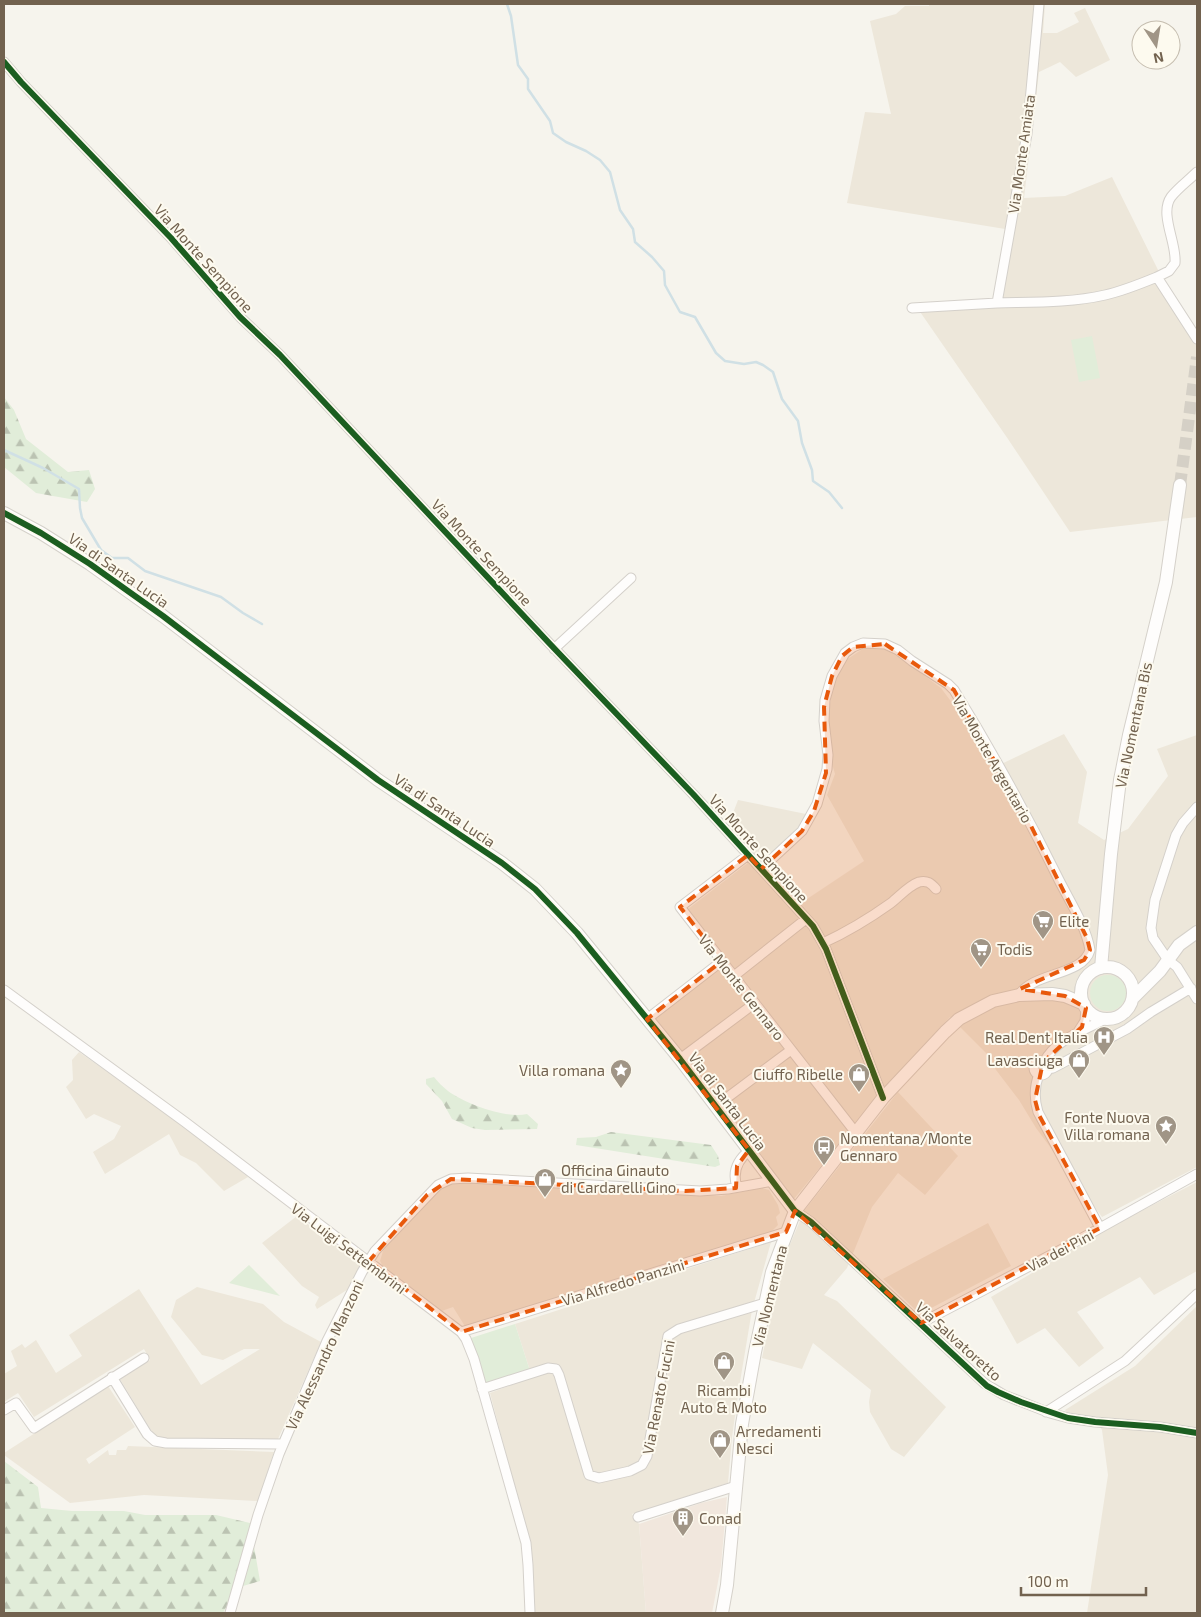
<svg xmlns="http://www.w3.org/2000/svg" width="1201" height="1617" viewBox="0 0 1201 1617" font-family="'Exo 2',sans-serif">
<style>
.residential{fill:#ede7da}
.commercial{fill:#f1e7dd}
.green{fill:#e1edd9}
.forest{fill:url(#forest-firs)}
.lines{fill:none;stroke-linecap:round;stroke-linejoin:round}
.stream{stroke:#d0e0e5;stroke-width:2.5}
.secondary-tunnel{stroke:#d5d0c6;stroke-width:12;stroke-dasharray:12 6;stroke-linecap:butt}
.street-casing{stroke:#d4d0ca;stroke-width:11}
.secondary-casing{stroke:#d5d1ca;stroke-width:14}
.street{stroke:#fefdfc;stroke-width:9}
.secondary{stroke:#fefdfc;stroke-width:12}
.cycleway-casing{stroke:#fdfaef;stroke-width:9}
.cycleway{stroke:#1b5e20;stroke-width:6}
.marked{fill:#e8590c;fill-opacity:0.2;stroke:#e8590c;stroke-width:4;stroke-dasharray:10 6;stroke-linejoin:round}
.labels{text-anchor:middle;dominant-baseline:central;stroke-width:4;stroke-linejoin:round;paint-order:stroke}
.street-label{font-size:15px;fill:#72624f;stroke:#fdfaef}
.poi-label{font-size:15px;fill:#72624f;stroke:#fdfaef;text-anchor:start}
</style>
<defs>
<pattern id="forest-firs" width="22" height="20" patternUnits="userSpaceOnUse" patternTransform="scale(1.25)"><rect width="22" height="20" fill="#e1edd9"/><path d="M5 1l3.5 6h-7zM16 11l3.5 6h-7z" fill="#bbc3b2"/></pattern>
</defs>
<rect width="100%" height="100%" fill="#f6f4ed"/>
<!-- residential -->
<path class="residential" d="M929 4H1045L1043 33H1057L1079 22 1074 13 1085 8 1110 60 1076 77 1060 62 1039 72 1024 198 1065 196 1112 177 1163 280 1197 335V517L1070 532 1008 439 916 306 994 301 1005 229 847 203 865 112 891 114 870 21 896 14 905 6H929Z
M864 648 884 649 897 655 941 688 950 700 991 769 1064 734 1087 772 1078 823 1104 840 1128 829 1168 776 1157 749 1197 735V1167L1102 1217 1036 1128 1019 1100 996 1070 987 1054 950 1017 890 1082 794 1199 655 1019 728 962 688 909 749 862 792 909 864 861 827 795 835 774 832 764 828 721 832 689 836 676 846 660Z
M738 800 806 814 798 828 761 863 728 826Z
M79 1052 184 1126 248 1177 224 1191 196 1163 180 1155 169 1134 105 1174 93 1152 114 1139 121 1126 94 1114 86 1119 66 1087 73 1080 72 1060Z
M898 1092 958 1156 925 1195 898 1173 872 1207 847 1268 824 1295 837 1301 946 1407 904 1457 891 1449 870 1412 869 1402 871 1390 813 1343 802 1369 762 1358 781 1266 804 1211Z
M454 1182 721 1196 762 1188 769 1190 778 1205 780 1213 776 1217 778 1225 772 1231 466 1328 453 1307 439 1312 384 1268 380 1261 383 1251 434 1195 446 1183Z
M1197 1182V1271L1154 1295 1140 1277 1077 1312 1104 1348 1079 1367 1045 1328 1017 1344 991 1297 1116 1224Z
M297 1216 362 1265 350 1288 317 1309 315 1305 319 1297 302 1286 262 1243Z
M988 1223 1011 1266 920 1314 883 1279Z
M771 1242 752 1310 739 1388 732 1437 728 1483 632 1514 639 1524 646 1613H534L531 1550 490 1393 532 1377 515 1324Z
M197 1287 263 1304 284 1322 321 1342 278 1439H159L154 1435 120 1379 150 1360 144 1349 34 1417 18 1393 4 1402V1374L17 1366 11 1351 22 1344 25 1348 36 1340 56 1373 82 1356 69 1335 139 1289 201 1385 260 1349H244L223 1360 202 1355 171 1317 176 1300Z
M1197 1306V1613H1087L1108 1475 1102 1430 1097 1420 1069 1415 1065 1410 1135 1366Z
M108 1386 135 1427 86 1459 89 1464 108 1450 109 1455H116L117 1450H126L128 1446 274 1452 258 1501 144 1495 70 1503 4 1455V1453Z"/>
<!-- commercial -->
<path class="commercial" d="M727 1497 721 1566 712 1613H646L639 1524 701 1503Z"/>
<!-- green -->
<path class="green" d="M1092 336 1100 378 1079 382 1071 340Z
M1090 993a18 18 0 1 1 36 0a18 18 0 1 1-36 0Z
M249 1265 280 1296 229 1283Z
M515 1324 530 1371 486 1385 471 1338Z"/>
<!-- forest -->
<path class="forest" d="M4 397 14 410 26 439 68 472 89 470 95 489 87 502 36 493 4 467Z
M434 1077C438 1082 443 1087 448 1091 466 1104 506 1119 527 1114L538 1124 537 1129 485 1130 472 1128 452 1119 442 1101 426 1084V1079Z
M611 1132 711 1145 718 1156 720 1165 715 1167 576 1145 577 1138 596 1137Z
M4 1461 38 1487 41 1508 72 1511H124L145 1515H216L250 1523 260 1581 236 1588 223 1613H4Z"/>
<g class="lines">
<!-- stream -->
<path class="stream" d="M507 4 511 16 518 65 528 79V89L550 121 553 133 566 142 586 151 600 160 610 172 620 210 633 229 635 242 652 257 664 271 665 285 680 312 695 317 716 353 725 361 744 364 756 362 763 365 773 372 782 399 798 421 802 443 812 470 813 481 829 492 842 508
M4 450 43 468 79 489 80 508 82 518 101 550 112 558H128L145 571 221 597 243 613 262 624"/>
<!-- secondary-tunnel -->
<path class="secondary-tunnel" d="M1180 485 1197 357"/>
<!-- street casing -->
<g class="street-casing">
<path id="street" d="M1039 4 1027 134 997 303C1033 302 1070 303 1105 295 1123 291 1140 284 1157 277L1197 339
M4 62 21 82 171 238 240 317 280 355 550 644 693 794 813 926 826 949 883 1098
M1157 277 1169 271 1175 263C1177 243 1159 214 1171 197 1178 188 1189 180 1197 172
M912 308 997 303
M554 649 631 578
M1197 807 1183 823 1176 835 1155 900 1151 928 1153 938 1168 960 1177 967 1197 999
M748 855 680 907 856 1133
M761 869 802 831 817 804 827 769 828 755 824 721 825 700 832 676 845 653 853 647 863 643 885 644 898 650 912 661 948 684 954 690C992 751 1027 815 1059 880 1070 902 1086 926 1090 950 1083 976 1033 972 1019 995
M823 943C847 932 870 918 891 903 900 896 908 886 919 882 927 880 931 883 936 889
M734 976 806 919
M4 990 185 1122 461 1332 466 1339 474 1359 526 1543 528 1565 530 1613
M647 1019 722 961
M1078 1032 1085 1021 1086 1008
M680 1059 755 1003
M1034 1068a7 7 0 1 1 14 0a7 7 0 1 1-14 0Z
M1044 1062C1056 1039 1083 1031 1105 1019
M1047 1069 1053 1068 1127 1029 1151 1012 1191 988
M1039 1074C1034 1087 1034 1099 1038 1112L1100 1228
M716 1106 791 1050
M737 1187C732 1172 737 1160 750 1150
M795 1211 811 1222 984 1383 1004 1395 1050 1413 1068 1418 1095 1422 1160 1427 1197 1433
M921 1323 1066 1247 1197 1174
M461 1332 786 1232
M112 1377 147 1434 155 1441 166 1443 283 1444
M482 1389 548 1368 556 1369 559 1375 589 1475 599 1478 630 1471 642 1465 647 1456 668 1336 679 1329 765 1303
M4 1410 16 1403 34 1428 144 1358
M1046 1412 1125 1361 1197 1294
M638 1517 736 1486
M230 1613 258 1515 279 1454 327 1341 362 1272 375 1251 438 1185 451 1179 468 1178 700 1191 728 1189 773 1181"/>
</g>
<!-- secondary casing -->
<g class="secondary-casing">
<path id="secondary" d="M4 513 41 533 90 564 163 616 378 780 502 863 535 889 577 933 680 1059 795 1211
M1081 993a26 26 0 1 1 52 0a26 26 0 1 1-52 0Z
M1101 968 1111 854 1120 780 1129 735 1166 582 1180 485
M1133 998 1160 971 1179 945 1197 932
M722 1613 727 1585 742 1424 755 1352 772 1272 795 1211 883 1098 945 1032 959 1019 993 1001 1019 995 1052 994 1065 996 1084 1004"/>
</g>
<!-- street -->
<use href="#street" class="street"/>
<!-- secondary -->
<use href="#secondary" class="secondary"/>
<!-- cycleway casing -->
<g class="cycleway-casing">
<path id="cycleway" d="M4 62 21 82 171 238 240 317 280 355 550 644 693 794 813 926 826 949 883 1098
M4 513 41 533 90 564 163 616 378 780 502 863 535 889 577 933 680 1059 795 1211 811 1222 987 1386 998 1392 1021 1402 1068 1418 1095 1422 1160 1427 1197 1433"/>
</g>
<!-- cycleway -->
<use href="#cycleway" class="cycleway"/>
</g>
<!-- marked area -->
<path class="marked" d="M885 644 954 690 1026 816 1087 938 1090 950 1084 960 1020 989 1065 996 1086 1008 1082 1027 1043 1062 1035 1100 1039 1115 1100 1228 921 1323 795 1211 786 1232 461 1332 369 1261 427 1195 451 1179 685 1191 736 1188 737 1166 749 1150 647 1019 722 961 680 907 748 855 761 869 802 831 814 811 826 773 824 707 832 676 842 656 853 647Z"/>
<!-- icons -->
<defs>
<g id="supermarket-pin" transform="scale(1.125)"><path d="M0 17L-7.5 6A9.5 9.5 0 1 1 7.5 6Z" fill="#a09586" stroke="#fdfaef"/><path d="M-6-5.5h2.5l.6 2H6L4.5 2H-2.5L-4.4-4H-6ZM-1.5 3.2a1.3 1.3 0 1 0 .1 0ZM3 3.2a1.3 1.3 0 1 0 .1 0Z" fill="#fff"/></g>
<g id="hospital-pin" transform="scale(1.125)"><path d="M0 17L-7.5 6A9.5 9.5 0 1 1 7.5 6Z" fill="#a09586" stroke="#fdfaef"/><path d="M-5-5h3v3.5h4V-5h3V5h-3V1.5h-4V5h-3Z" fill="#fff"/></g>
<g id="shop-pin" transform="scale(1.125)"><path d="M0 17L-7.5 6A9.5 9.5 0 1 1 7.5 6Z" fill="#a09586" stroke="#fdfaef"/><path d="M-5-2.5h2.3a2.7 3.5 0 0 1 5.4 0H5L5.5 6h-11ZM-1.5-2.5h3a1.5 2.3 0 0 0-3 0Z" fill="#fff"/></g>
<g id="sight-pin" transform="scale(1.125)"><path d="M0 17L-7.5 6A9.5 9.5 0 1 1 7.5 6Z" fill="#a09586" stroke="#fdfaef"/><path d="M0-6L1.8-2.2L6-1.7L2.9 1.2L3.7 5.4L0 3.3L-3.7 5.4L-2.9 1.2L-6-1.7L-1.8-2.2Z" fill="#fff"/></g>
<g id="bus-pin" transform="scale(1.125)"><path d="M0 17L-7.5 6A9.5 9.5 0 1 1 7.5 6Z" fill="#a09586" stroke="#fdfaef"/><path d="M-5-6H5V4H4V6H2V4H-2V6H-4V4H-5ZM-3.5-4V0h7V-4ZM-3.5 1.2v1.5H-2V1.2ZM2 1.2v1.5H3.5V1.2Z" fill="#fff"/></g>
<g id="building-pin" transform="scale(1.125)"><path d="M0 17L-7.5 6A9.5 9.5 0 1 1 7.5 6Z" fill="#a09586" stroke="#fdfaef"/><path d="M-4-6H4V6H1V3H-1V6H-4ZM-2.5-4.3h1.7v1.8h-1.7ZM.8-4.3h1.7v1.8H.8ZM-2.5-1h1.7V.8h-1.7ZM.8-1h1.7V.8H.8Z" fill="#fff"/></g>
</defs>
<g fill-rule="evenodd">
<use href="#supermarket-pin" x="1043" y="921"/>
<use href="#supermarket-pin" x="981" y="949"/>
<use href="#hospital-pin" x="1104" y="1037"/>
<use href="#shop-pin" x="1079" y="1060"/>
<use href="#sight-pin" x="621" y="1070"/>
<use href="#shop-pin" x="859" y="1074"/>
<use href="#sight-pin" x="1166" y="1126"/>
<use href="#bus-pin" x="824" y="1147"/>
<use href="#shop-pin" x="545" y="1179"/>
<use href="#shop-pin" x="724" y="1362"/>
<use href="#shop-pin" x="720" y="1440"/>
<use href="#building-pin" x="683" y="1518"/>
</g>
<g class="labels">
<!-- street labels -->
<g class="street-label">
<text transform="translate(1021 154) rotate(-82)">Via Monte Amiata</text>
<text transform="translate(204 258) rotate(48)">Via Monte Sempione</text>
<text transform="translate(482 552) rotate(47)">Via Monte Sempione</text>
<text transform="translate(119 570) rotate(35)">Via di Santa Lucia</text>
<text transform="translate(1133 725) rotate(-78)">Via Nomentana Bis</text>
<text transform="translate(993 759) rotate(60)">Via Monte Argentario</text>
<text transform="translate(445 810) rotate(34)">Via di Santa Lucia</text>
<text transform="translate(759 848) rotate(48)">Via Monte Sempione</text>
<text transform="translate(742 987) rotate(52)">Via Monte Gennaro</text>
<text transform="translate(728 1101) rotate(53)">Via di Santa Lucia</text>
<text transform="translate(349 1248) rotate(37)">Via Luigi Settembrini</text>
<text transform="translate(1060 1250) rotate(-28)">Via dei Pini</text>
<text transform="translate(623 1282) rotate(-17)">Via Alfredo Panzini</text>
<text transform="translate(769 1296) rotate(-76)">Via Nomentana</text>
<text transform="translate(959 1341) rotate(42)">Via Salvatoretto</text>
<text transform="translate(324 1355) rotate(-65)">Via Alessandro Manzoni</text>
<text transform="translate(658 1397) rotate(-79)">Via Renato Fucini</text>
</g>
<!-- poi labels -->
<g class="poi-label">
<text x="1059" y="921">Elite</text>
<text x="997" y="949">Todis</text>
<text x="1088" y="1037" text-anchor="end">Real Dent Italia</text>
<text x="1063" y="1060" text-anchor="end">Lavasciuga</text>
<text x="605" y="1070" text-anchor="end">Villa romana</text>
<text x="843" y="1074" text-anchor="end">Ciuffo Ribelle</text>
<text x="1150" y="1117" text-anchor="end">Fonte Nuova<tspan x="1150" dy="17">Villa romana</tspan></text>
<text x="840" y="1138">Nomentana/Monte<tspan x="840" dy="17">Gennaro</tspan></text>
<text x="561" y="1170">Officina Ginauto<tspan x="561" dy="17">di Cardarelli Gino</tspan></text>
<text x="724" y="1390" text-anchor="middle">Ricambi<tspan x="724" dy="17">Auto &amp; Moto</tspan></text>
<text x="736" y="1431">Arredamenti<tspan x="736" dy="17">Nesci</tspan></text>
<text x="699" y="1518">Conad</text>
</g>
</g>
<!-- border -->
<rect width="1201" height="1617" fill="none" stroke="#72624f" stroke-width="10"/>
<!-- north arrow -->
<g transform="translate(1156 45) rotate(168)"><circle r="24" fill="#fdfaef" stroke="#c5bdaf"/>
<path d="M0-4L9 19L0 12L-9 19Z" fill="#a09586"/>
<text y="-8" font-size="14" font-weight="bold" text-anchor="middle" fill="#72624f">N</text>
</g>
<!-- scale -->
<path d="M1021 1587v8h125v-8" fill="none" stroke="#72624f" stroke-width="2.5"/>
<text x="1028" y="1587" font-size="15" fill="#72624f" stroke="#fdfaef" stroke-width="4" paint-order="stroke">100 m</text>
</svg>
